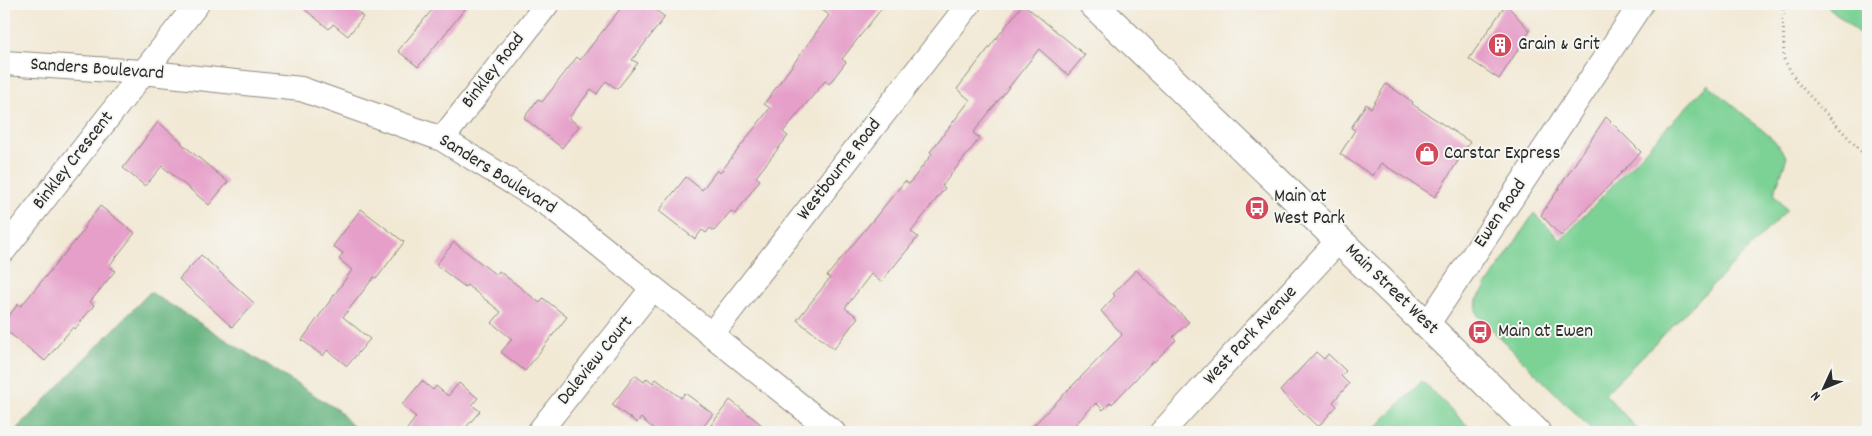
<svg xmlns="http://www.w3.org/2000/svg" width="1872" height="436" viewBox="0 0 1872 436" font-family="Dekko,sans-serif">
<style>
.green{fill:#7bd195;stroke:#537e60}
.forest{fill:#64b37e;stroke:#486f54}
.building{fill:#e69fc9}
.lines{fill:none;stroke-linecap:round;stroke-linejoin:round}
.minor-casing{stroke:#8e8a80;stroke-width:26}
.secondary-casing{stroke:#8e8a80;stroke-width:30}
.path{stroke:#8e8a80;stroke-width:3;stroke-dasharray:1 4;stroke-linecap:butt}
.minor{stroke:#fff;stroke-width:24}
.secondary{stroke:#fff;stroke-width:28}
.labels{text-anchor:middle;dominant-baseline:central;stroke-width:4;stroke-linejoin:round;paint-order:stroke}
.poi-label{font-size:19px;fill:#2b2b2b;stroke:#f6f6f2;text-anchor:start}
.street-label{font-size:19px;fill:#2b2b2b;stroke:#f6f6f2}
</style>
<rect width="100%" height="100%" fill="#f6f6f2"/>
<filter id="ink" filterUnits="userSpaceOnUse"><feTurbulence type="fractalNoise" baseFrequency=".02" numOctaves="2"/><feDisplacementMap in="SourceGraphic" scale="10" xChannelSelector="R" yChannelSelector="G"/><feConvolveMatrix kernelMatrix="1 2 1 2 8 2 1 2 1" color-interpolation-filters="sRGB"/></filter>
<filter id="wash" filterUnits="userSpaceOnUse"><feTurbulence type="fractalNoise" baseFrequency=".0096" numOctaves="4" result="noise"/><feDisplacementMap in="SourceGraphic" scale="20" xChannelSelector="R" yChannelSelector="G"/><feGaussianBlur stdDeviation="1.12" result="paint"/><feColorMatrix in="noise" values="0 0 0 0 0 0 0 0 0 0 0 0 0 0 0 0 0 1.4 0 .05"/><feComposite in="paint" operator="in"/></filter>
<g filter="url(#wash)">
<rect width="100%" height="100%" fill="#f2e9d5"/>
<!-- green -->
<path class="green" d="M1825 4H1868V41L1867 40Z
M1708 84 1774 140 1787 157 1774 194 1787 210 1605 394 1640 432H1594L1479 317 1476 312 1477 300 1534 213 1561 240Z
M1422 381 1474 432H1371Z"/>
<!-- forest -->
<path class="forest" d="M150 292 338 410 358 432H14Z"/>
<g id="blocks">
<!-- building -->
<path class="building" d="M298 4H349L363 17 348 36 333 24 329 29Z
M437 4H469L418 67 398 51Z
M624 4H647L665 17 632 60 638 63 617 89 606 81 597 94 591 89 569 118 579 126 562 148 524 118 538 99 542 102 577 57 580 60Z
M814 4H885L842 59 846 62 829 84 825 81 783 132 788 136 756 177 760 180 735 214 731 211 714 231 710 228 706 233 702 230 695 239 659 211 686 177 702 190 717 170 720 173 770 108 764 104 829 15Z
M1023 4 1085 55 1068 75 1039 49 973 133 980 138 942 186 945 188 911 232 918 237 881 282 871 274 845 308 858 317 834 349 797 320 830 278 827 276 905 181 909 184 932 154 930 152 970 100 957 89Z
M1506 4 1530 31 1499 79 1469 59Z
M1386 84 1413 102 1412 104 1470 142 1435 197 1381 163 1373 176 1340 154 1355 130 1351 128 1366 104 1371 108Z
M1606 117 1641 152 1561 236 1541 215Z
M158 122 182 142 181 143 228 182 209 205 162 166 145 186 123 168Z
M100 206 135 233 109 266 115 271 90 302 94 305 75 329 73 327 45 361 4 329V322L18 304 21 306 85 229 83 228Z
M361 209 404 242 377 278 374 277 343 317 370 339 347 366 327 350 323 356 302 340 352 270 339 259 343 253 333 246Z
M454 242 496 275 499 271 540 303 543 298 567 317 525 371 501 352 512 339 492 323 501 312 467 285 465 287 436 265Z
M201 255 254 303 232 327 179 279Z
M1136 270 1189 322 1173 337 1176 340 1154 362 1153 361 1112 404 1111 402 1103 410 1096 403 1068 432H1027L1121 336 1122 334 1101 311 1115 296 1113 294Z
M1316 352 1324 359 1328 354 1346 371 1341 376 1349 384 1333 402 1337 406 1318 427 1280 391Z
M635 375 644 382 647 378 653 383 656 379 681 398 685 393 713 414 699 432H657L641 418 637 423 612 405Z
M422 381 433 390 436 386 448 396 459 383 478 398 472 405 480 411 462 432H405L416 417 402 405Z
M730 400 771 432H720L711 425Z"/>
</g>
</g>
<g filter="url(#ink)">
<use href="#blocks" fill-opacity="0" stroke="#8e8a80" stroke-width="1"/>
<g class="lines">
<!-- minor casing -->
<g class="minor-casing">
<path id="minor" d="M4 63 142 72 301 89 442 139 552 207 833 432
M442 139 547 4
M4 250 197 4
M1427 325 1641 4
M711 335 969 4
M539 432 652 289
M1162 432 1339 240"/>
</g>
<!-- secondary casing -->
<g class="secondary-casing">
<path id="secondary" d="M1093 4 1427 325 1536 432"/>
</g>
<!-- path -->
<path class="path" d="M1783 4 1784 59 1796 81 1868 159"/>
<!-- minor -->
<use href="#minor" class="minor"/>
<!-- secondary -->
<use href="#secondary" class="secondary"/>
</g>
</g>
<!-- icons -->
<defs>
<g id="building-disc" transform="scale(1.25)"><circle r="9.5" fill="#d1495b" stroke="#f6f6f2"/><path d="M-4-6H4V6H1V3H-1V6H-4ZM-2.5-4.3h1.7v1.8h-1.7ZM.8-4.3h1.7v1.8H.8ZM-2.5-1h1.7V.8h-1.7ZM.8-1h1.7V.8H.8Z" fill="#fff"/></g>
<g id="shop-disc" transform="scale(1.25)"><circle r="9.5" fill="#d1495b" stroke="#f6f6f2"/><path d="M-5-2.5h2.3a2.7 3.5 0 0 1 5.4 0H5L5.5 6h-11ZM-1.5-2.5h3a1.5 2.3 0 0 0-3 0Z" fill="#fff"/></g>
<g id="bus-disc" transform="scale(1.25)"><circle r="9.5" fill="#d1495b" stroke="#f6f6f2"/><path d="M-5-6H5V4H4V6H2V4H-2V6H-4V4H-5ZM-3.5-4V0h7V-4ZM-3.5 1.2v1.5H-2V1.2ZM2 1.2v1.5H3.5V1.2Z" fill="#fff"/></g>
</defs>
<g fill-rule="evenodd">
<use href="#building-disc" x="1500" y="45"/>
<use href="#shop-disc" x="1427" y="154"/>
<use href="#bus-disc" x="1257" y="208"/>
<use href="#bus-disc" x="1480" y="332"/>
</g>
<g class="labels">
<!-- poi labels -->
<g class="poi-label">
<text x="1518" y="45">Grain &amp; Grit</text>
<text x="1444" y="154">Carstar Express</text>
<text x="1274" y="197">Main at<tspan x="1274" dy="22">West Park</tspan></text>
<text x="1498" y="332">Main at Ewen</text>
</g>
<!-- street labels -->
<g class="street-label">
<text transform="translate(97 70) rotate(4)">Sanders Boulevard</text>
<text transform="translate(494 71) rotate(-52)">Binkley Road</text>
<text transform="translate(74 161) rotate(-52)">Binkley Crescent</text>
<text transform="translate(840 170) rotate(-52)">Westbourne Road</text>
<text transform="translate(497 175) rotate(32)">Sanders Boulevard</text>
<text transform="translate(1501 214) rotate(-56)">Ewen Road</text>
<text transform="translate(1391 290) rotate(44)">Main Street West</text>
<text transform="translate(1251 336) rotate(-47)">West Park Avenue</text>
<text transform="translate(596 361) rotate(-51)">Daleview Court</text>
</g>
</g>
<!-- margin -->
<rect width="1872" height="436" fill="none" stroke="#f6f6f2" stroke-width="20"/>
<!-- north arrow -->
<g transform="translate(1824 388) rotate(226)" stroke="#f6f6f2" stroke-width="4" paint-order="stroke">
<path d="M0-4L9 19L0 12L-9 19Z" fill="#2b2b2b"/>
<text y="-8" font-size="14" font-weight="bold" text-anchor="middle" fill="#2b2b2b">N</text>
</g>
</svg>
